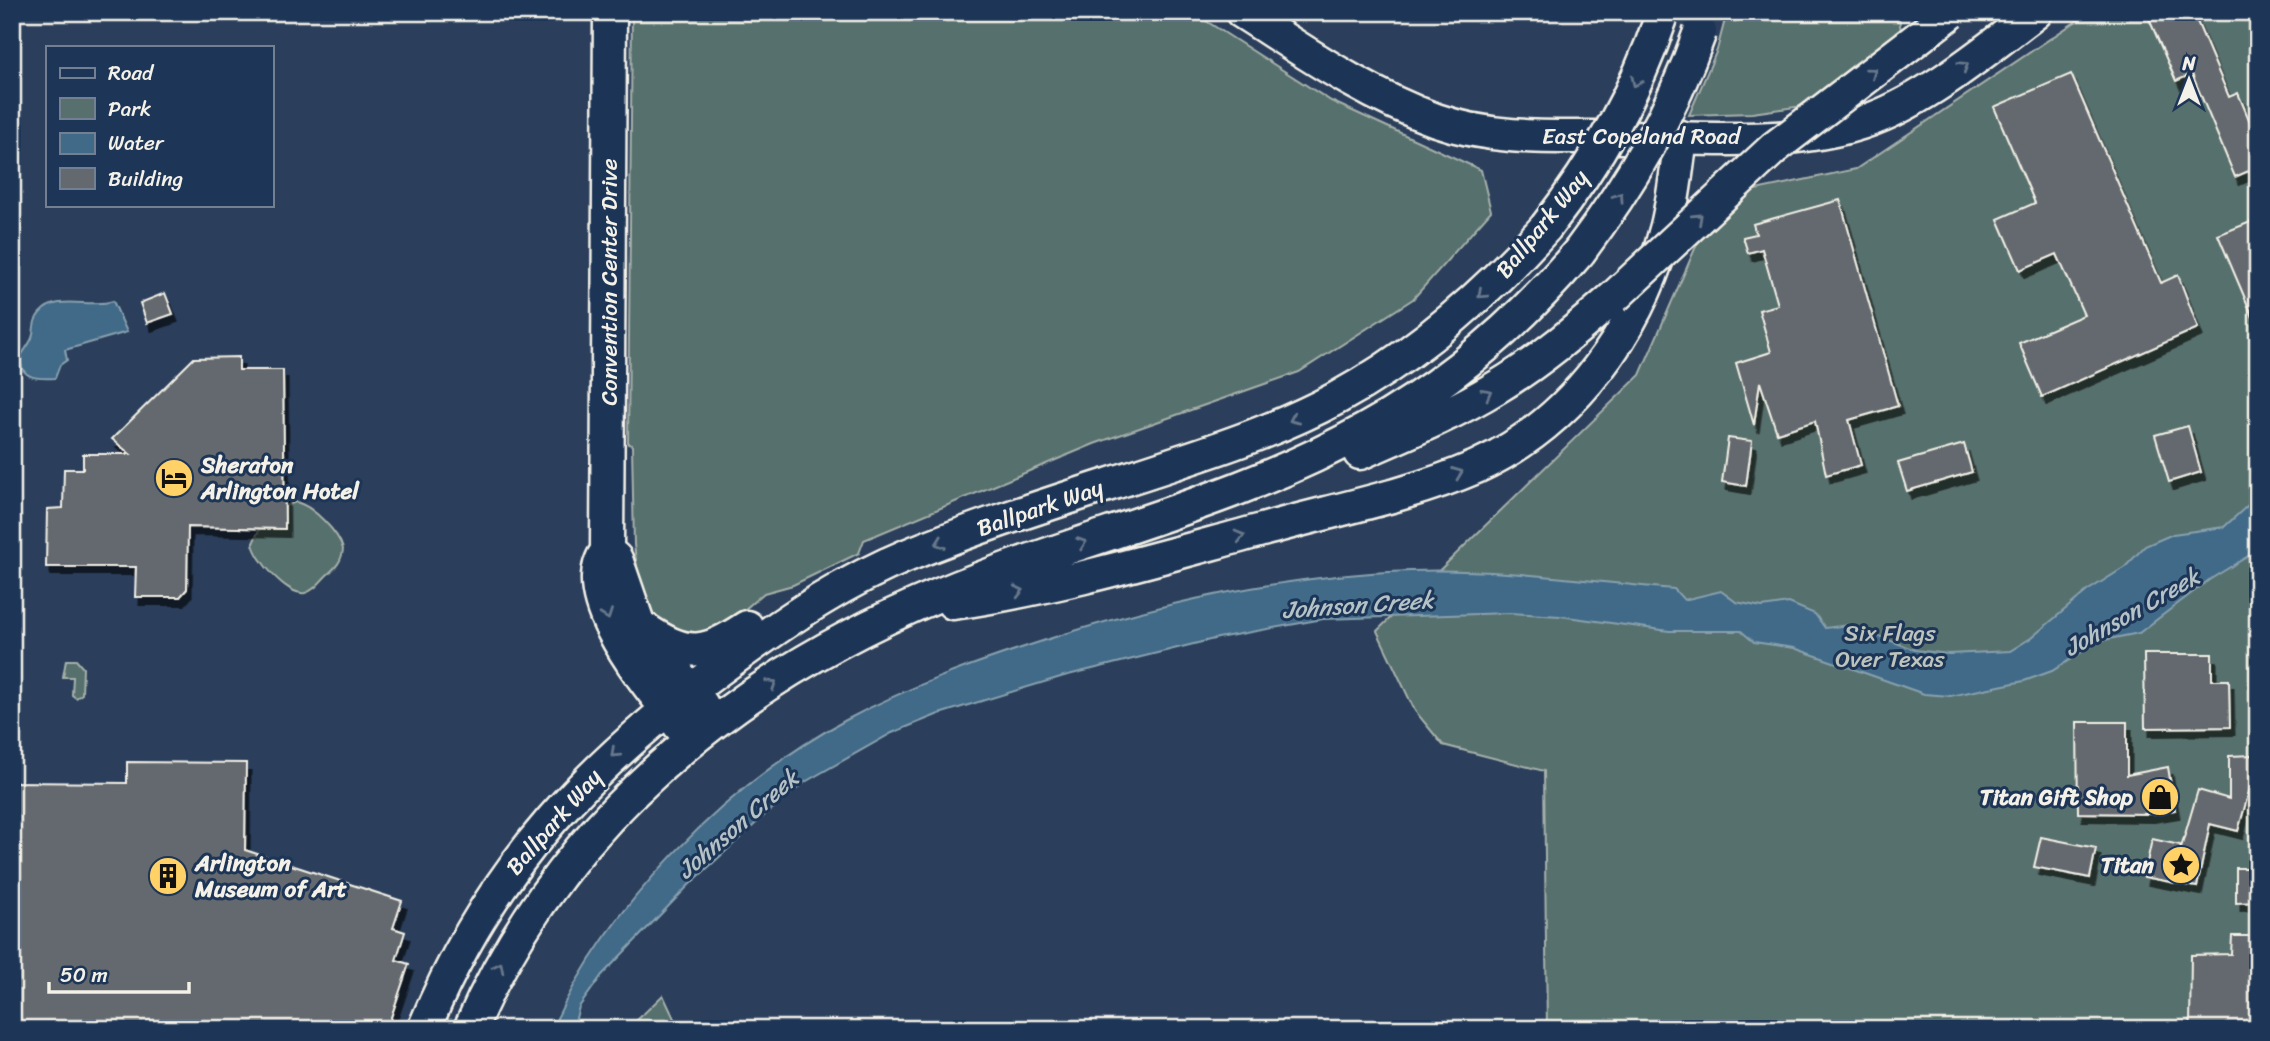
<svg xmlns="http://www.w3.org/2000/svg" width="2270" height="1041" viewBox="0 0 2270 1041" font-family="Sriracha,sans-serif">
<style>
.green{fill:#57706d;stroke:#a6b0aa;stroke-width:2}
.water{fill:#406a88;stroke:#88a0ae;stroke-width:2}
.building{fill:#63696e;stroke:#f4f1e8;stroke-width:2;filter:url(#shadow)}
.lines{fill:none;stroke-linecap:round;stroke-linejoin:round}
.secondary-casing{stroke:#f4f1e8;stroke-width:37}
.secondary{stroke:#1d3557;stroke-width:32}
.secondary-bridge-casing{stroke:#f4f1e8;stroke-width:37;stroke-linecap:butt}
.secondary-bridge{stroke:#1d3557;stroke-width:32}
.oneway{stroke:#68778a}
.labels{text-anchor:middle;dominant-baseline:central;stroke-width:6;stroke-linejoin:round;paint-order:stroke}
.street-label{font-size:23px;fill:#f4f1e8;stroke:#1d3557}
.poi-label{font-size:23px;font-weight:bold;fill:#f4f1e8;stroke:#1d3557;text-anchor:start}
.park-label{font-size:23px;fill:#bdc4bd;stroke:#1d3557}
.water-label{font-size:24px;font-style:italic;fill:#b5c2c6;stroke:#1d3557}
</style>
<defs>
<filter id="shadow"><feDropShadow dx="4.5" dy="8" stdDeviation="0" flood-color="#0009"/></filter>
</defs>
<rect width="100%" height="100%" fill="#2b3f5c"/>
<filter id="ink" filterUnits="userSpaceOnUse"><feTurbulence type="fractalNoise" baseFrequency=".0143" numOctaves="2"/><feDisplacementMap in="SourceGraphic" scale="14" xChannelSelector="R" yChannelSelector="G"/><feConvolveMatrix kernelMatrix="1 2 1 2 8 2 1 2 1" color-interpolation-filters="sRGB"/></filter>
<g filter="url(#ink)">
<!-- green -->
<path class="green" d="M632 12H1192L1331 101 1481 170 1491 211 1413 299 1299 372 1094 444 864 540 859 553 793 585 764 593 744 610 737 620 712 634 683 635 655 617 639 582 634 545 632 445 628 444Z
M1727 12H1898L1902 37 1810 105 1752 113 1689 115 1717 50Z
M2090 12H2258V1029H1547L1544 771 1443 745 1415 711 1377 631 1640 375 1717 198 1856 169Z
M296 502C313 506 339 533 343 549 342 562 335 568 326 576 320 582 314 591 305 593 288 596 255 559 253 543L260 528 284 529 285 506Z
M76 660 83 668 82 694 76 698 72 695 73 677H63L66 660Z
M663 995 679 1029H630V1027Z"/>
<!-- water -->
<path class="water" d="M113 301 127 332 65 350 67 360 60 365 55 378C37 379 20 379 20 357 24 351 29 345 32 338 35 329 32 322 40 313 57 293 91 309 113 301Z
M2258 496V550L2209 580 2139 633 2099 641 2052 671 2024 681 1950 696 1924 694 1794 648 1754 642 1741 631H1669L1560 616 1510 613 1323 619 1218 638 1064 676 939 714 892 733 805 782 766 814 688 886 602 975 579 1007 573 1029H552C607 906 727 784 846 720 913 684 983 660 1055 637 1171 600 1289 575 1410 571 1499 568 1586 581 1674 589L1684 600 1721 591 1736 602 1762 607 1789 603 1815 614 1825 628 1849 625 1915 650 1949 654 2010 651 2031 638 2087 591 2125 567 2145 546 2173 534 2224 527Z"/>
<!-- building -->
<path class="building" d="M2146 12H2193L2229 97 2238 93 2258 141V167L2235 177 2192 74 2176 81Z
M2071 74 2161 283 2178 275 2198 328 2042 397 2019 343 2084 315 2057 254 2020 270 1998 219 2035 203 1994 107Z
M1840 200 1898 406 1849 420 1861 465 1826 475 1815 421 1777 433 1760 382 1754 425 1736 363 1771 352 1759 310 1778 305 1762 249 1748 253 1743 237 1756 234 1753 224Z
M2258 219V329L2218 235Z
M165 293 173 314 147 323 140 303Z
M239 357V370H283L285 529 188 527 187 589 180 597H135L136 567H46L47 509 63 508 64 469H83V454H130L112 439 194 358Z
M2188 426 2201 472 2169 482 2155 435Z
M1728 438 1752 441 1746 486 1722 482Z
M1964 444 1972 472 1907 491 1898 463Z
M2144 654H2212V680H2229L2230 727 2145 728Z
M2077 722H2127V775L2168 767 2175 810 2150 814 2078 813Z
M2254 755 2255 781H2252L2238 831 2210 824 2197 887 2144 877 2152 839 2180 845 2181 848 2198 790 2229 799V756Z
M127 762 246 763 245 850 402 901 393 928 405 932 396 960 409 964 387 1029H12V782L127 783Z
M2041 837 2096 848 2090 878 2034 867Z
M2236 868H2258V902L2236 903Z
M2232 936H2258V1029H2190L2191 955 2231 954Z"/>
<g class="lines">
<!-- secondary casing -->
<g class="secondary-casing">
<path id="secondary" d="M610 12 607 551C571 598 652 689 680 726
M1242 12C1305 52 1366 95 1436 120 1498 142 1566 136 1630 137 1711 138 1806 148 1882 115 1934 93 1992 46 2036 12
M1360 453C1406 433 1453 414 1497 387 1539 362 1576 330 1613 298
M607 551 616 559 638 623 702 705
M953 603C1057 588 1161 557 1262 530 1333 510 1409 496 1476 467 1573 423 1641 328 1667 226 1674 197 1677 167 1681 137
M645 629C688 659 706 654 747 627
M424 1029C491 865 594 759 736 657 791 617 845 581 908 555 996 519 1088 492 1178 462 1233 444 1287 425 1337 398 1418 354 1485 295 1546 227
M470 1029C559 822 736 678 941 594 1081 536 1233 504 1365 430 1448 384 1518 324 1579 252"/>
</g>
<!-- secondary -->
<use href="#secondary" class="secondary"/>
<!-- secondary-bridge casing -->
<g class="secondary-bridge-casing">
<path id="secondary-bridge" d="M1546 227C1596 163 1635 95 1661 18
M1579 252C1631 183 1671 114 1700 32
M1613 298 1774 148 1952 12"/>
</g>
<!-- secondary-bridge -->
<use href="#secondary-bridge" class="secondary-bridge"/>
</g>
<!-- one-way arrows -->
<defs><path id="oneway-chevron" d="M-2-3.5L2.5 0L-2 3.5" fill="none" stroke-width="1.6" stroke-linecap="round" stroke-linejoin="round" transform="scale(1.75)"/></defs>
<g class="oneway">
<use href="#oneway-chevron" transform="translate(1964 66) rotate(-32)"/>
<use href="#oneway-chevron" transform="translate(1872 72) rotate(-36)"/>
<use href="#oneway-chevron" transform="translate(1636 82) rotate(115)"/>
<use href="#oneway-chevron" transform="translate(1619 197) rotate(-56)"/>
<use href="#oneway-chevron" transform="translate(1698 218) rotate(-43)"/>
<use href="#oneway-chevron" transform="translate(1482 294) rotate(138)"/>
<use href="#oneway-chevron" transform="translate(1487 393) rotate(-30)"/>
<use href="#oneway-chevron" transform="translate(1294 419) rotate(156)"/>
<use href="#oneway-chevron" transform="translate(1458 473) rotate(-21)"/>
<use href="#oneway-chevron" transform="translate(1240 536) rotate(-15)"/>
<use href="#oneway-chevron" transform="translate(940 543) rotate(160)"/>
<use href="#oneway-chevron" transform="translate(1082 543) rotate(-19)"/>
<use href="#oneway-chevron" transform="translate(1019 591) rotate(-14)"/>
<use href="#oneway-chevron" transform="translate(607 615) rotate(70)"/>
<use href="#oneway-chevron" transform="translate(772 684) rotate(-33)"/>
<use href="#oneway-chevron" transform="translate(615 753) rotate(137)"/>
<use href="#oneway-chevron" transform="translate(499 967) rotate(-63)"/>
</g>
</g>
<!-- icons -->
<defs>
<g id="hotel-disc" transform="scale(2.0125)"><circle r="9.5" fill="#ffd166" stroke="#1d3557"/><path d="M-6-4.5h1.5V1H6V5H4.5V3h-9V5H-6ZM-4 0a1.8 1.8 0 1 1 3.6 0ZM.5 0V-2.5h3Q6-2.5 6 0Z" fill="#111"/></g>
<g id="shop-disc" transform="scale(2.0125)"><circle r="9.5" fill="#ffd166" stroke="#1d3557"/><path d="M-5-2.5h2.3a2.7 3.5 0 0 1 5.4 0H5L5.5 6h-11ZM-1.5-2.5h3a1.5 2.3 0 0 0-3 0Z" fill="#111"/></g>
<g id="sight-disc" transform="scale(2.0125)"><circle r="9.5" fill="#ffd166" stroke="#1d3557"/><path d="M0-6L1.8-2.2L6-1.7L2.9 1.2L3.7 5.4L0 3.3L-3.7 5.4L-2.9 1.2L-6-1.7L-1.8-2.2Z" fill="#111"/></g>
<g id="building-disc" transform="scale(2.0125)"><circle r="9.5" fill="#ffd166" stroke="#1d3557"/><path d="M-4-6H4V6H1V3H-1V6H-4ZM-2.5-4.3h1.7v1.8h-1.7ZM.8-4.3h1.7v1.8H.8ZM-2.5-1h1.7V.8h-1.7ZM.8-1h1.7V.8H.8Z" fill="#111"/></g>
</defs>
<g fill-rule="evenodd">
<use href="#hotel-disc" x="174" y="478"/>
<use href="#shop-disc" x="2160" y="797"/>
<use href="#sight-disc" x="2181" y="865"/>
<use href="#building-disc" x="168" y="876"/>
</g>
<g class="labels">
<!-- street labels -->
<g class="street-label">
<text x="1641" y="136">East Copeland Road</text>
<text transform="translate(1542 224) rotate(-51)">Ballpark Way</text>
<text transform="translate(609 282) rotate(-90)">Convention Center Drive</text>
<text transform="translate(1040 508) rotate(-19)">Ballpark Way</text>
<text transform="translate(554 822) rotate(-49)">Ballpark Way</text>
</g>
<!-- poi labels -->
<g class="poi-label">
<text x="201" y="465">Sheraton<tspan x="201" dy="26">Arlington Hotel</tspan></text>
<text x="2133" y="797" text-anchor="end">Titan Gift Shop</text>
<text x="195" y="863">Arlington<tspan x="195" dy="26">Museum of Art</tspan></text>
<text x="2154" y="865" text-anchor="end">Titan</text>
</g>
<!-- park labels -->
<g class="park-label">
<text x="1890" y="633">Six Flags<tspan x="1890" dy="26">Over Texas</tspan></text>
</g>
<!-- water labels -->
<g class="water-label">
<text transform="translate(1358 605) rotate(-4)">Johnson Creek</text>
<text transform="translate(2132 612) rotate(-30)">Johnson Creek</text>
<text transform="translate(738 824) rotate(-41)">Johnson Creek</text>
</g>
</g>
<!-- margin -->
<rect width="2270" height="1041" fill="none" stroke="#1d3557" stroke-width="42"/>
<rect x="21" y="21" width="2228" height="999" fill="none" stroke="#f4f1e8" stroke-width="2.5" filter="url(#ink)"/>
<!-- legend -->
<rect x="46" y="46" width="228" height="161" fill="#1d3557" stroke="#738091" stroke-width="2"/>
<rect x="60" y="68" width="35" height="10" fill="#1d3557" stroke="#738091" stroke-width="2"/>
<text x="108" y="80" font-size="21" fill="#f4f1e8">Road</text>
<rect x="60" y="98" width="35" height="21" fill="#57706d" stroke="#738091" stroke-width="2"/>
<text x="108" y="116" font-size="21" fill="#f4f1e8">Park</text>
<rect x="60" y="133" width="35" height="21" fill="#406a88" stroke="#738091" stroke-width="2"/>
<text x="108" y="150" font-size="21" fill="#f4f1e8">Water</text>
<rect x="60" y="168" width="35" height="21" fill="#63696e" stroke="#738091" stroke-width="2"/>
<text x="108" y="186" font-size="21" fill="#f4f1e8">Building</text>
<!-- north arrow -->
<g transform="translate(2189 80)" stroke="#1d3557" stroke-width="5" paint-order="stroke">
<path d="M0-5L12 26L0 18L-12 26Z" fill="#f4f1e8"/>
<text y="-10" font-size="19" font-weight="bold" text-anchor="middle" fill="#f4f1e8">N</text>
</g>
<!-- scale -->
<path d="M49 982v10h140v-10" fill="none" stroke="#f4f1e8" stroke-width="3.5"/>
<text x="60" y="982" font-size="21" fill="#f4f1e8" stroke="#1d3557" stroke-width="5" paint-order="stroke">50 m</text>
</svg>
